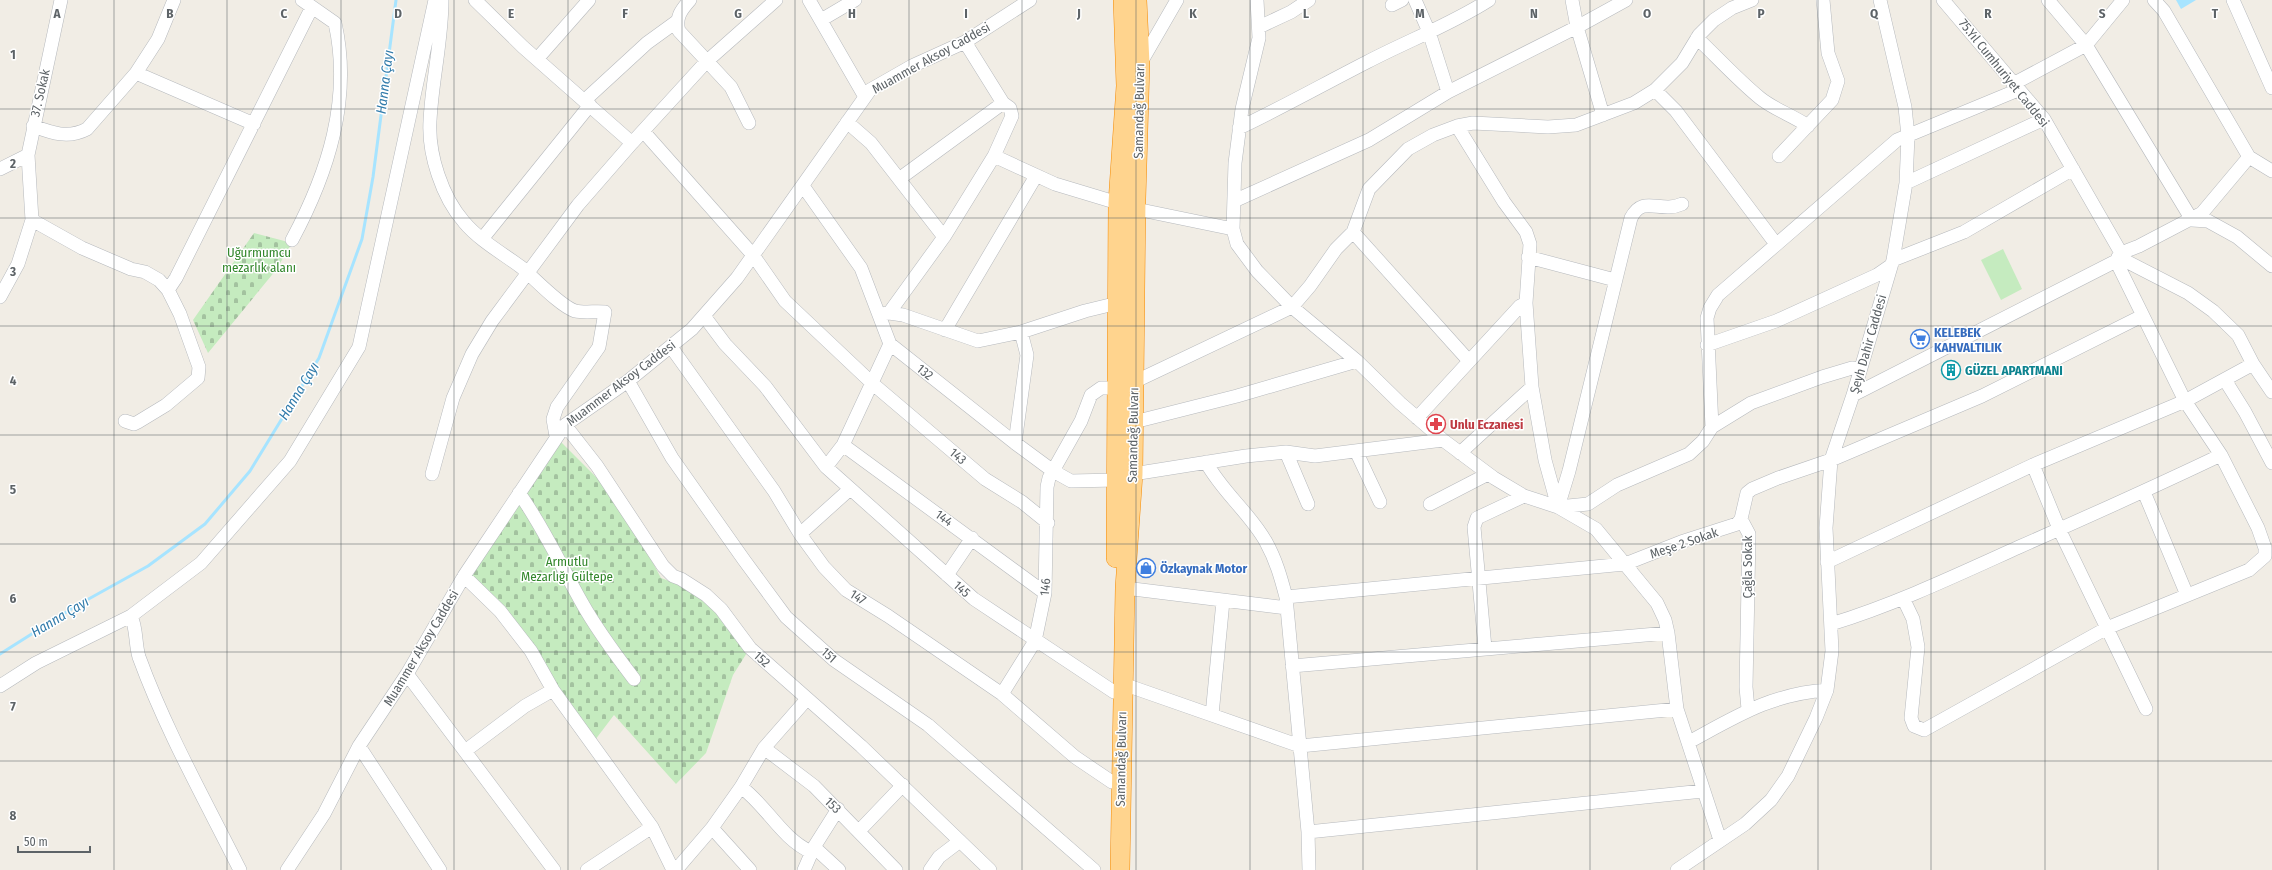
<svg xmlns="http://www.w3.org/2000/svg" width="2272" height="870" viewBox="0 0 2272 870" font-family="'Fira Sans Condensed',sans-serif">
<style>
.green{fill:#c5ebbf}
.cemetery{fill:url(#cemetery-stones)}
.water{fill:#a7e4ff}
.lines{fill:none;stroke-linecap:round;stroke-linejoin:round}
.stream{stroke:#a7e4ff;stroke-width:3}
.minor-casing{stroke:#b6b9bd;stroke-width:14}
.highway-casing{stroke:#f68a00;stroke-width:20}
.minor{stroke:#fff;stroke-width:13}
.highway{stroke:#ffd48e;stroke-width:19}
.grid{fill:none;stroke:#5d6367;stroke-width:1;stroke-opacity:0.55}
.labels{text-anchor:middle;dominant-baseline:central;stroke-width:3;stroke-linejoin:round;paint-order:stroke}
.street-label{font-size:13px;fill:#5d6367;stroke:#fff}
.park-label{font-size:13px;fill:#33872c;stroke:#fff}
.shop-label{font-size:13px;font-weight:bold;fill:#366cbe;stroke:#fff;text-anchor:start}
.culture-label{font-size:13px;font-weight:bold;fill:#0d838f;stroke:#fff;text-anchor:start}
.health-label{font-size:13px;font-weight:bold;fill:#be3a42;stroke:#fff;text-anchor:start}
.water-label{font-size:14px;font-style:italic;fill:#337cab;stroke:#fff}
.grid-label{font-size:13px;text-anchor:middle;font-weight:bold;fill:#5d6367;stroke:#fff;stroke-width:3;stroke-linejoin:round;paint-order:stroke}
</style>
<defs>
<pattern id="cemetery-stones" width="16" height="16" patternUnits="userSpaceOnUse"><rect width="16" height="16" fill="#c5ebbf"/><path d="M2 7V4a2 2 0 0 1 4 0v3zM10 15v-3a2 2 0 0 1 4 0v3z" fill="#a3c29f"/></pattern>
</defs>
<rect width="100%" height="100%" fill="#f1ede5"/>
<!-- green -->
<path class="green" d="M2003 249 2022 289 2001 300 1981 260Z"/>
<!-- cemetery -->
<path class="cemetery" d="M254 233 292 243 276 270 208 353 193 320Z
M558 439 621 502 661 578 706 595 750 648 733 675 706 753 676 784 614 715 592 744 531 651 464 576Z"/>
<!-- water -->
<path class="water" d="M2176 0H2196L2181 9Z"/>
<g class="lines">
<!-- stream -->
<path class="stream" d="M0 654 76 606 148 566 205 524 250 471 319 358 362 239 373 177 396 0"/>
<!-- minor casing -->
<g class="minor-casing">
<path id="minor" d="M442 0C442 41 432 80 430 121 428 154 442 197 464 222 479 240 502 253 521 267 534 278 560 306 575 311 584 313 596 311 605 312L599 347 557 407 553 419 556 436
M475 0 523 47 632 143
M690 0C681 10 675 18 679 31L731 87 749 123
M809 0 865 97
M1257 0 1259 38 1242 109 1235 163 1233 229 1237 244 1257 271 1292 307 1357 361 1400 403 1443 440 1494 478 1524 496 1558 507 1596 529 1657 603 1665 620 1668 633 1677 709 1720 840
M1415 0 1429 32 1448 92
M1572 0 1577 27 1603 115
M1943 0 2044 119 2121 253
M2048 0 2086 45 2192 220 2208 221 2237 237 2272 266
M2154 0 2164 11 2249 157 2272 171
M2233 0 2272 88
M1392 5 1402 0
M821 20 855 0
M1259 27 1291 12 1309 0
M1697 38C1718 58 1738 80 1760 98 1775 110 1792 115 1808 126
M537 59 589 0
M1140 64 1177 0
M136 73 254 124
M2013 84 2086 45 2123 0
M1655 90 1676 111 1776 244
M585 100 647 43 676 22
M847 122 871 143 944 237
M33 126C52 133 68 139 87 129L136 73 158 39 174 0
M1457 126 1504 202 1526 232 1530 244 1526 303 1532 387 1545 460 1558 507
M1239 128C1283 107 1324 84 1367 62 1407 41 1450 25 1489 0
M643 131 753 255 785 301 873 384 985 479 1022 502 1048 523
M994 156 1012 116 1010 108 1003 103
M1779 156 1832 100 1838 81 1828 53 1823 0
M0 169 28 155 61 0
M899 179 1003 103 965 42
M1906 183 2044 119
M803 186 861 268 890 344 1015 443 1053 471 1071 481 1116 480
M1234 201 1369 140 1448 92 1577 27 1626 0
M1136 209 1233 229
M32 220 82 248 131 269 145 272 159 280 168 290 180 314 199 367 198 378 166 405 138 422 134 424 125 421
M1353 232 1469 361
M482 239 590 105
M292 240C328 173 352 99 335 23L302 0
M1528 257 1615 280
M2118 257 2188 293 2213 311 2238 335 2253 364 2272 392
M1893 260 1964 232 2073 169
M168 290 176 278 312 7
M0 297 18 264 32 220 28 155
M889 313 944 237 994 156 1055 184 1118 203
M881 314 889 313 903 315 978 341 1021 332 1085 311 1118 303
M704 316 725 344 765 386 826 467 843 445 890 344
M945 330 1036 176
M1707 345 1776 321 1877 275 1890 266
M671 347 774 491 800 534 824 567 846 590 888 616 1002 694 1075 757 1112 782
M2225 380 2245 412 2272 463
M628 381 672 458 744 560 786 617 834 660 928 725 1094 870
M1134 382 1292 307 1310 286 1336 249 1353 232 1369 189 1408 149 1433 135 1457 126 1473 123 1548 127 1576 125 1634 103 1655 90 1682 63 1699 35 1714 20 1732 8 1752 0
M1853 395 2116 261 2121 253 2139 246 2202 213 2249 157
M1417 418 1520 306 1526 303
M1134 422 1237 396 1357 361
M565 425 597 466 663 566 673 576 681 579 706 595 721 609 750 648 861 746 990 870
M1712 427 1707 318 1710 308 1718 295 1897 140 2018 90
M1015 443 1027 355 1021 332
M843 445 1045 593
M1356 451 1380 502
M1286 452 1308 504
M1460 453 1532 387
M1206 462C1222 492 1250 513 1266 542 1276 560 1281 578 1286 597L1308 832 1309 870
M2033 465 2060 531 2146 709
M826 467 974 599 1114 692
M432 474 453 398 472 354 492 321 578 205 632 143 706 62 776 0
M1133 474 1246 456 1286 452 1315 456 1443 440
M2144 492 2187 595
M519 493C544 528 561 566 582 603 597 630 615 654 634 679
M1430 504 1488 474
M1558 507 1569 471 1631 218C1643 194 1660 214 1682 204
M1558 507 1588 504 1617 485 1689 454 1703 441 1712 427 1751 403 1822 377 1852 368 1860 369
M1741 519 1749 534 1746 687 1748 709
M800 534 850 489
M1827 562 2033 465 2185 401 2253 364
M947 575 972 538
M464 576 500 611 531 651 553 690 652 827 673 870
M1125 588 1287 608
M1286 597 1625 564 1681 542 1737 524 1741 519 1747 493 1752 489 1778 478 1831 460 1982 396 2142 316
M1903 598 1913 619 1918 647 1911 718 1914 726 1924 730 2107 628 2249 570 2265 556V548L2258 528 2221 455 2185 401 2116 261
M131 616C137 629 135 644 139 657 166 731 205 800 240 870
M1831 624C1896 604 1957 575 2019 547 2087 517 2154 487 2221 455
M1485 648 1474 527 1477 518 1524 496
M1292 666 1668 633
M407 674 554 870
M1123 684 1300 746 1677 709
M0 686 36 663 131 616 201 563 290 461 359 347 435 0
M1002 694 1035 641 1045 593 1047 487 1049 478 1081 421 1091 395 1101 388H1118
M1212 715 1223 601
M1689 742C1737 716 1771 694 1827 690
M359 746 440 870
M764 748 814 786 896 870
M465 751 525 706 553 690
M741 787C767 806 781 838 811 852
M712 828 750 870
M859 831 903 785
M1308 832 1703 791
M814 847 839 870
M287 870 324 814 359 746 407 674 464 576 565 425 628 381 692 329 737 278 870 90 912 66 965 42 1030 0
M587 870 652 827
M676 870 712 828 741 787 764 748 807 699
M804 870 814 847 838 809
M930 870 939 857 960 841
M1677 870 1745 824 1771 800 1788 776 1816 718 1827 690 1832 651 1826 528 1831 460 1853 395 1893 260 1906 183 1908 136 1905 107 1880 0"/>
</g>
<!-- highway casing -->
<g class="highway-casing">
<path id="highway" d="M1116 558 1118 203 1126 86 1123 0
M1120 870 1125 588 1133 474 1136 199 1140 64 1137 0"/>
</g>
<!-- minor -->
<use href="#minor" class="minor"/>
<!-- highway -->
<use href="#highway" class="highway"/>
</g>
<!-- grid -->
<path class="grid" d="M114 0V870M227 0V870M341 0V870M454 0V870M568 0V870M682 0V870M795 0V870M909 0V870M1022 0V870M1136 0V870M1250 0V870M1363 0V870M1477 0V870M1590 0V870M1704 0V870M1818 0V870M1931 0V870M2045 0V870M2158 0V870M0 109H2272M0 218H2272M0 326H2272M0 435H2272M0 544H2272M0 652H2272M0 761H2272"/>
<!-- icons -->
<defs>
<g id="supermarket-ring" transform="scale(1)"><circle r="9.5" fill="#fff" stroke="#3f7fe0" stroke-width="1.5"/><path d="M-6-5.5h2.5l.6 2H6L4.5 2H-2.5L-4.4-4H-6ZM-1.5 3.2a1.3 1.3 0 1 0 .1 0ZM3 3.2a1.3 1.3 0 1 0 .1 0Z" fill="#3f7fe0"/></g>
<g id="building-ring" transform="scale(1)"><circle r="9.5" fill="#fff" stroke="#0f9aa8" stroke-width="1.5"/><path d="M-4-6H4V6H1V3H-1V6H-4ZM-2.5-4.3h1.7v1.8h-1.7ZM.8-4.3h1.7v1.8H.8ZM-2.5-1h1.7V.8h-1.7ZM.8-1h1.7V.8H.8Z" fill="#0f9aa8"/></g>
<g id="pharmacy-ring" transform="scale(1)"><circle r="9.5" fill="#fff" stroke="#e0444e" stroke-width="1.5"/><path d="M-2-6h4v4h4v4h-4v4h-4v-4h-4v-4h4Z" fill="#e0444e"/></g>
<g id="shop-ring" transform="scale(1)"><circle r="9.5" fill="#fff" stroke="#3f7fe0" stroke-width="1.5"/><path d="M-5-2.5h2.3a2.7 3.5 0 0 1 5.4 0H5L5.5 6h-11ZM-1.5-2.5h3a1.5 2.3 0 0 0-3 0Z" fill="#3f7fe0"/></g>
</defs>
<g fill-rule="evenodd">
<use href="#supermarket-ring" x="1920" y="339"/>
<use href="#building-ring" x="1951" y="370"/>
<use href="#pharmacy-ring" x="1436" y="424"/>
<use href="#shop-ring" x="1146" y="568"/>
</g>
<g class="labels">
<!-- street labels -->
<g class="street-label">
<text transform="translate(931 58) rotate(-29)">Muammer Aksoy Caddesi</text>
<text transform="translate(2004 73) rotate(51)">75.Yıl Cumhuriyet Caddesi</text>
<text transform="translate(40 93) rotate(-77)">37. Sokak</text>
<text transform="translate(1139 111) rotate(-89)">Samandağ Bulvarı</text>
<text transform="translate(1868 344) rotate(-74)">Şeyh Dahir Caddesi</text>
<text transform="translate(925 372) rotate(39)">132</text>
<text transform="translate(621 383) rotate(-37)">Muammer Aksoy Caddesi</text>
<text transform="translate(1133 435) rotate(-89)">Samandağ Bulvarı</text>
<text transform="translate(958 456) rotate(40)">143</text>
<text transform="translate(944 518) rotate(35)">144</text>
<text transform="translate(1684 543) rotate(-19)">Meşe 2 Sokak</text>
<text transform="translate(1747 567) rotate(-90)">Çağla Sokak</text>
<text transform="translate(1045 587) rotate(-85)">146</text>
<text transform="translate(962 589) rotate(42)">145</text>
<text transform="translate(858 597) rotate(32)">147</text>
<text transform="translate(421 648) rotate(-59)">Muammer Aksoy Caddesi</text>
<text transform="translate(829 655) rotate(41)">151</text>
<text transform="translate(762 659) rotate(42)">152</text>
<text transform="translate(1121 759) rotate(-89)">Samandağ Bulvarı</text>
<text transform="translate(833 805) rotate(44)">153</text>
</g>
<!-- park labels -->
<g class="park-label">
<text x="259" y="252">Uğurmumcu<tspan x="259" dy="15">mezarlık alanı</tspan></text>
<text x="567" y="561">Armutlu<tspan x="567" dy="15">Mezarlığı Gültepe</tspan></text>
</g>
<!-- shop labels -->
<g class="shop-label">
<text x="1934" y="332">KELEBEK<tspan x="1934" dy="15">KAHVALTILIK</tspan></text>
<text x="1160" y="568">Özkaynak Motor</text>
</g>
<!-- culture labels -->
<g class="culture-label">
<text x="1965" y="370">GÜZEL APARTMANI</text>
</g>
<!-- health labels -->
<g class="health-label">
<text x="1450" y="424">Unlu Eczanesi</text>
</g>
<!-- water labels -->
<g class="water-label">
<text transform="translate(385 82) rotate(-83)">Hanna Çayı</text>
<text transform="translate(299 391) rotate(-59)">Hanna Çayı</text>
<text transform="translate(60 617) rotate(-31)">Hanna Çayı</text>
</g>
</g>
<g class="grid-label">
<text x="57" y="18">A</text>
<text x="170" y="18">B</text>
<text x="284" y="18">C</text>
<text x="398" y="18">D</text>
<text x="511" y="18">E</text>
<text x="625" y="18">F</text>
<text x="738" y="18">G</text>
<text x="852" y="18">H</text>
<text x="966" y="18">I</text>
<text x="1079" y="18">J</text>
<text x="1193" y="18">K</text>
<text x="1306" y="18">L</text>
<text x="1420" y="18">M</text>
<text x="1534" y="18">N</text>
<text x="1647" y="18">O</text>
<text x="1761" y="18">P</text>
<text x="1874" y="18">Q</text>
<text x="1988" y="18">R</text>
<text x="2102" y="18">S</text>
<text x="2215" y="18">T</text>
<text x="13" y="59">1</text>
<text x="13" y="168">2</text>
<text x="13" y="276">3</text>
<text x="13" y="385">4</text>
<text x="13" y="494">5</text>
<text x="13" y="603">6</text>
<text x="13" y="711">7</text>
<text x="13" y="820">8</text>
</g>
<!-- scale -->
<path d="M18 846v6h72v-6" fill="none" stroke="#5d6367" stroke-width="2"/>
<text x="24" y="846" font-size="12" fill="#5d6367" stroke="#ffffff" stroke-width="3" paint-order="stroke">50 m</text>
</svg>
